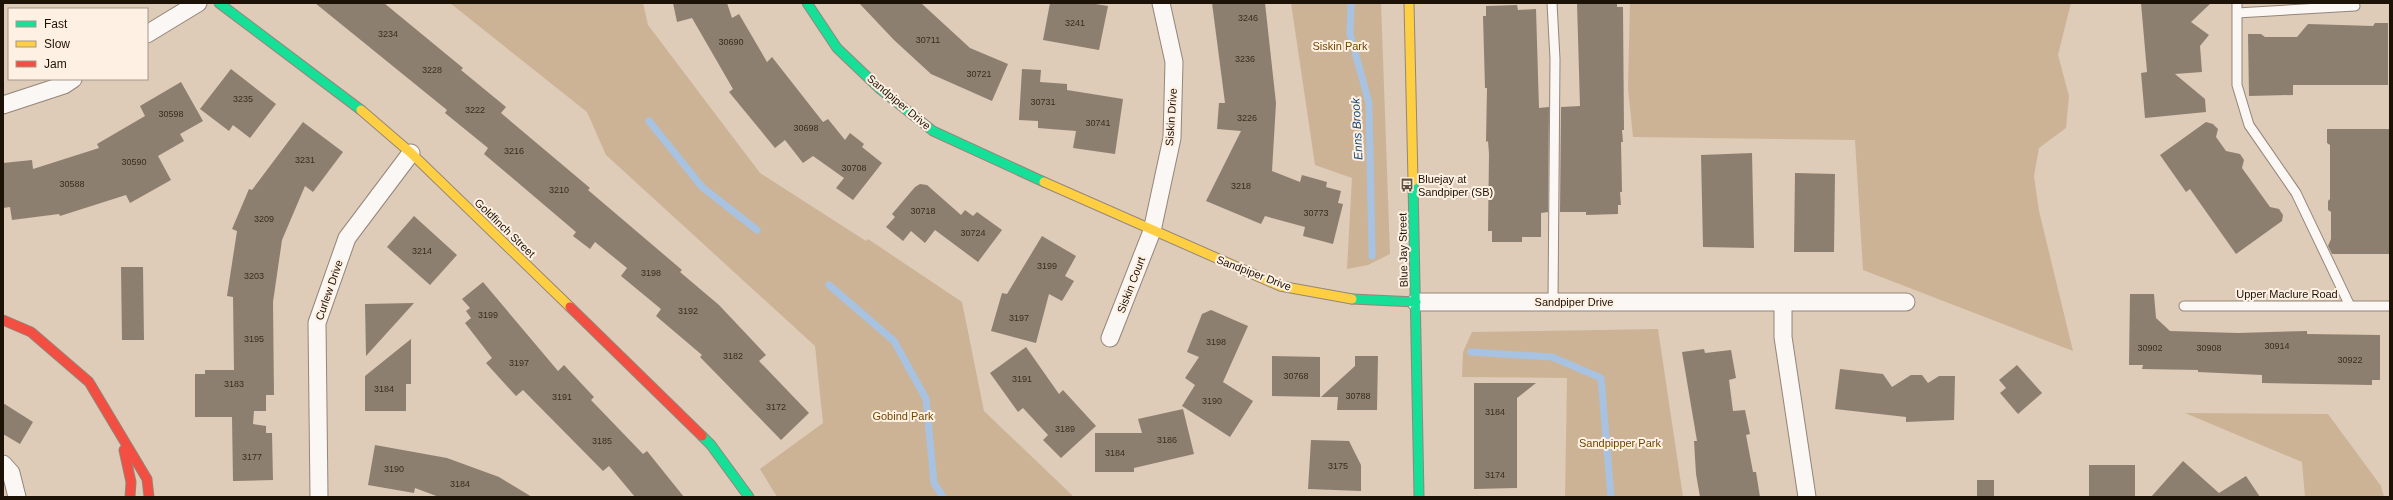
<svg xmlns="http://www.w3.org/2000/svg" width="2393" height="500" viewBox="0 0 2393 500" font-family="Arial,sans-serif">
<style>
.green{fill:#ccb396}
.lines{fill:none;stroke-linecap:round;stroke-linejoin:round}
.stream{stroke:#a7c3e1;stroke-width:7}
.building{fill:#8d7f70}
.lane-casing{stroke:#948678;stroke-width:11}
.street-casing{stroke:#948678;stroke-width:19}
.fast-casing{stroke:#948678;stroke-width:11}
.slow-casing{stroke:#948678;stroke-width:11}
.jam-casing{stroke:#948678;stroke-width:11}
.lane{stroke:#faf7f4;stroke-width:9}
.street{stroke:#faf7f4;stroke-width:17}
.fast{stroke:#16e098;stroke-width:9}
.slow{stroke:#ffcf43;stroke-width:9}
.jam{stroke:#f24e42;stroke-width:9}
.labels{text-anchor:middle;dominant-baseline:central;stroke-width:4;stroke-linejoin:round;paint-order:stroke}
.number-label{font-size:9px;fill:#392d20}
.park-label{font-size:11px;fill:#734600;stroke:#fef1e3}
.street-label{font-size:11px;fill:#1d1206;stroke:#fef1e3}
.poi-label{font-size:11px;fill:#1d1206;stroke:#fef1e3;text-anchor:start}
.water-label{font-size:12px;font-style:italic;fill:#1a4d7d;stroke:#fef1e3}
</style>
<rect width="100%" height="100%" fill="#decbb8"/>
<!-- green -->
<path class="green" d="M450 3H643L648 25 760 173 866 241 868 239 962 302 984 411 1074 497H777L760 469 823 423 815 346 606 155 587 112Z
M1291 3H1381L1390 254 1368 265 1347 269 1352 178 1315 165Z
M1630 3H2071L2058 55 2069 96 2066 128 2039 148 2034 176 2039 211 2073 351 1863 270 1855 140 1633 137 1628 88Z
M1658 329 1683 497H1565L1567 378 1462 377 1463 352 1472 332Z
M2185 413 2328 414 2381 486 2384 497H2305L2302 462Z"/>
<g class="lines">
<!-- stream -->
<path class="stream" d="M1351 3 1350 34 1369 103 1372 256
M649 121 702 187 757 230
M829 285 894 341 926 399 934 483 943 497
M1471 352 1552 357 1601 378 1611 497"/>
</g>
<!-- building -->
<path class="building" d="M315 3H384L463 68 461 70 506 107 501 113 590 188 588 190 682 270 680 272 719 305 766 355 759 361 809 413 781 440 700 357 702 355 656 316 661 309 621 276 627 268 595 242 590 249 573 236 576 232 484 154 488 148 445 113 447 110Z
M673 3H727L732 18 739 14 767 62 772 57 823 122 828 119 845 140 850 133 864 144 862 147 882 163 853 200 836 188 844 178 813 156 803 163 785 140 775 148 729 92 733 89 692 18 677 22Z
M859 3H921L970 48 1008 64 992 101 931 74 894 40Z
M1050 3H1089L1108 6 1099 50 1043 40Z
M1212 3H1265L1276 103 1272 171 1300 182 1302 175 1327 182 1326 187 1341 191 1338 203 1343 204 1333 244 1303 236 1305 227 1265 216 1261 224 1206 201 1241 131 1217 129 1219 103H1225Z
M1577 3H1617V7H1623L1624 130H1622L1623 142H1621L1622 192H1620L1621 205H1618V214L1586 215V212H1560L1561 107 1580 106Z
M2141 3H2211L2191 22 2209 35 2200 46 2202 72 2175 74 2205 99 2206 112 2145 118 2141 73 2147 72Z
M1517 5 1518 10 1536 9 1539 108 1549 107 1548 212 1541 213V237H1522V242H1492V231H1488L1489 154 1488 141 1486 142 1487 88H1485L1483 16H1486V6Z
M2375 23H2388V85H2293V95L2249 96 2248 34H2261L2265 37H2297L2308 24 2373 26Z
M231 69 276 104 250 138 233 125 229 131 200 109Z
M1022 69 1041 70 1040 82 1067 84V90L1123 99 1115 154 1073 148 1076 131 1038 128V121L1019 120Z
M181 82 203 121 180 134 184 141 158 156 171 180 130 203 126 195 60 216 59 214 12 220 10 207 3 208V163L32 160 33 169 99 148 97 144 145 116 140 106Z
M303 122 343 152 313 192 305 186 282 240 273 302 274 395H266V411H254L253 424 266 426V433H272L273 480 233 481 232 417H195V374H205V370H234L233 297 227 296 237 231 232 229 249 189 252 190Z
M2206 122 2213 124 2218 129 2216 137 2226 151 2240 154 2244 160 2242 168 2270 207 2279 209 2283 215 2282 221 2236 254 2190 189 2186 192 2160 155Z
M2327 129H2389L2390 254H2332L2328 246 2331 239V212L2328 210V201L2330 199V145L2327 143Z
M1752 153 1754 248 1703 247 1701 155Z
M1795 173 1835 174 1834 252H1794Z
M920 184 927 185 961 215 965 210 973 216 977 212 1002 230 978 262 935 230 925 243 911 231 903 241 886 227 895 217 892 214 915 187Z
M414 216 457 255 430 285 387 247Z
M1042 236 1076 256 1065 276 1074 281 1062 301 1049 294 1036 343 991 331 1002 293 1007 294Z
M121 267H143L144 340H122Z
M483 282 558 371 564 365 594 397 591 400 643 454 647 451 684 497H635L609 466 603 471 523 390 516 396 486 363 492 358 465 323 471 318 466 311 470 308 462 299Z
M2130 294H2154L2156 318 2170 331 2238 333 2307 331V334L2380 335V380H2372V385L2262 383V375L2198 372V370L2142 369 2143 365H2129Z
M414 303 366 356 365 304Z
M1211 310 1248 326 1223 382 1253 401 1230 437 1182 406 1195 385 1185 378 1199 357 1187 352 1202 314Z
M411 339V384H406V411H365V376Z
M1026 347 1059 394 1063 390 1096 426 1061 458 1043 440 1048 435 1023 408 1018 412 990 373Z
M1704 349 1705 353 1731 350 1736 378 1729 380 1733 411 1745 410 1750 434 1746 435 1753 472H1756L1760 497H1700L1696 474 1694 441H1697L1682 352Z
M1272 356 1320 357V397L1272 396Z
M1355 356H1378L1377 410H1337L1338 397H1321L1355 366Z
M2017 365 2042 393 2018 414 2000 393 2006 388 1999 380Z
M1840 369 1883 374 1892 387 1911 375H1922L1928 383 1939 376H1955L1954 420 1906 422V417L1835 409Z
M1474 383H1536L1517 398V488L1474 489Z
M3 403 33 422 20 444 3 434Z
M1183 409 1194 454 1134 468V472H1095V433H1142L1138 419Z
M1311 440 1349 441 1361 465V491L1308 489Z
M375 445 447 458 499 477 532 497H439L415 488 414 493 368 485Z
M2183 461 2219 493 2246 476 2260 497H2151Z
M2089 465H2135V497H2089Z
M1977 480H1994V497H1977Z"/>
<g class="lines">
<!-- lane casing -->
<g class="lane-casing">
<path id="lane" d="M1552 3 1555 59 1553 302
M2237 3V85L2249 125 2296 193 2350 306
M2237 13 2355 6
M2184 306H2390"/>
</g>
<!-- street casing -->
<g class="street-casing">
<path id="street" d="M147 34 198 3
M3 105 64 85 73 79
M1416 302H1906
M1783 302V337L1807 497
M1110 338 1152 231 1172 138 1174 62 1161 3
M3 464 11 473 17 497
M319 497 317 323 347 238 411 153"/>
</g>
<!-- fast casing -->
<g class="fast-casing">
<path id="fast" d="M219 3 361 110
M807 3 837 48 880 89 933 131 1044 182
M1413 181 1419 497
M1352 299 1416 302
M702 436 711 445 749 497"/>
</g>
<!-- slow casing -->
<g class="slow-casing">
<path id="slow" d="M1409 3 1413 181
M361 110 411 153 570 307
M1044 182 1280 286 1352 299"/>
</g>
<!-- jam casing -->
<g class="jam-casing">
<path id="jam" d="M570 307 702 436
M3 320 31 332 89 382 147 479 149 497
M124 450 131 482 130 497"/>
</g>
<!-- lane -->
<use href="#lane" class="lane"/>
<!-- street -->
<use href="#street" class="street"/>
<!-- fast -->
<use href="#fast" class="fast"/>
<!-- slow -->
<use href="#slow" class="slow"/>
<!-- jam -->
<use href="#jam" class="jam"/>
</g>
<!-- icons -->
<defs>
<g id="bus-bare" transform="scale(1.08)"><path d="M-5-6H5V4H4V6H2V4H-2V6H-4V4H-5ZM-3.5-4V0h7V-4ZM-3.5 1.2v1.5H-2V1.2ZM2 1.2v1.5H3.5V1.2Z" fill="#615344" stroke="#fef1e3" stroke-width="2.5" paint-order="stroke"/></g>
</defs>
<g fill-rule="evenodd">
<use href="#bus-bare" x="1407" y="185"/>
</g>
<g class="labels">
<!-- number labels -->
<g class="number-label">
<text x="1248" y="18">3246</text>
<text x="1075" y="23">3241</text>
<text x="388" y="34">3234</text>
<text x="928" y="40">30711</text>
<text x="731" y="42">30690</text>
<text x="1245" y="59">3236</text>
<text x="432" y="70">3228</text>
<text x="979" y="74">30721</text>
<text x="243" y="99">3235</text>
<text x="1043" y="102">30731</text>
<text x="475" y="110">3222</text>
<text x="171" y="114">30598</text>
<text x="1247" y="118">3226</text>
<text x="1098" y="123">30741</text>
<text x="806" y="128">30698</text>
<text x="514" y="151">3216</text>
<text x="305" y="160">3231</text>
<text x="134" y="162">30590</text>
<text x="854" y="168">30708</text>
<text x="72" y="184">30588</text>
<text x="1241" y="186">3218</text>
<text x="559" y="190">3210</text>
<text x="923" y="211">30718</text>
<text x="1316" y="213">30773</text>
<text x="264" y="219">3209</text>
<text x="973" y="233">30724</text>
<text x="422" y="251">3214</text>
<text x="1047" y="266">3199</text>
<text x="651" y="273">3198</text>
<text x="254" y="276">3203</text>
<text x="688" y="311">3192</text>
<text x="488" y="315">3199</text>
<text x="1019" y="318">3197</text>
<text x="254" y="339">3195</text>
<text x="1216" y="342">3198</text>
<text x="2277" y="346">30914</text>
<text x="2150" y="348">30902</text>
<text x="2209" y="348">30908</text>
<text x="733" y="356">3182</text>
<text x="2350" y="360">30922</text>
<text x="519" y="363">3197</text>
<text x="1296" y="376">30768</text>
<text x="1022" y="379">3191</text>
<text x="234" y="384">3183</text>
<text x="384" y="389">3184</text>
<text x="1358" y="396">30788</text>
<text x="562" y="397">3191</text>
<text x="1212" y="401">3190</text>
<text x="776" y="407">3172</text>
<text x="1495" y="412">3184</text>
<text x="1065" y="429">3189</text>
<text x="1167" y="440">3186</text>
<text x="602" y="441">3185</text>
<text x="1115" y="453">3184</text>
<text x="252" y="457">3177</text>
<text x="1338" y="466">3175</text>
<text x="394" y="469">3190</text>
<text x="1495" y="475">3174</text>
<text x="460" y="484">3184</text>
</g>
<!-- park labels -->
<g class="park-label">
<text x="1340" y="46">Siskin Park</text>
<text x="903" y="416">Gobind Park</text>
<text x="1620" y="443">Sandpipper Park</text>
</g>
<!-- street labels -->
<g class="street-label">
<text transform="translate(899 102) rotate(40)">Sandpiper Drive</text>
<text transform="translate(1171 117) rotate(-86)">Siskin Drive</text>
<text transform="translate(505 228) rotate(44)">Goldfinch Street</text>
<text transform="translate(1403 250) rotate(-91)">Blue Jay Street</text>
<text transform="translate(1254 273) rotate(21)">Sandpiper Drive</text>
<text transform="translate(1131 285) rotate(-69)">Siskin Court</text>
<text transform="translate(329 290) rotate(-71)">Curlew Drive</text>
<text x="2287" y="294">Upper Maclure Road</text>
<text x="1574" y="302">Sandpiper Drive</text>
</g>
<!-- poi labels -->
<g class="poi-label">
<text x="1418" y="179">Bluejay at<tspan x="1418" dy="13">Sandpiper (SB)</tspan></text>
</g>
<!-- water labels -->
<g class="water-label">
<text transform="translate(1357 129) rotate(-93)">Enns Brook</text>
</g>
</g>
<!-- border -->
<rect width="2393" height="500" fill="none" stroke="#1d1206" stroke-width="8"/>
<!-- legend -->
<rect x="8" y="8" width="140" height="72" fill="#fef1e3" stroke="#a4988b"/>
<rect x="16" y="21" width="20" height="6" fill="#16e098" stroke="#a4988b"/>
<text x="44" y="28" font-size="12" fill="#1d1206">Fast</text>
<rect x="16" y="41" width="20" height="6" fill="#ffcf43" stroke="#a4988b"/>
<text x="44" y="48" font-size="12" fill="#1d1206">Slow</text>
<rect x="16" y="61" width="20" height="6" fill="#f24e42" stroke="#a4988b"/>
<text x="44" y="68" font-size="12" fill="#1d1206">Jam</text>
</svg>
